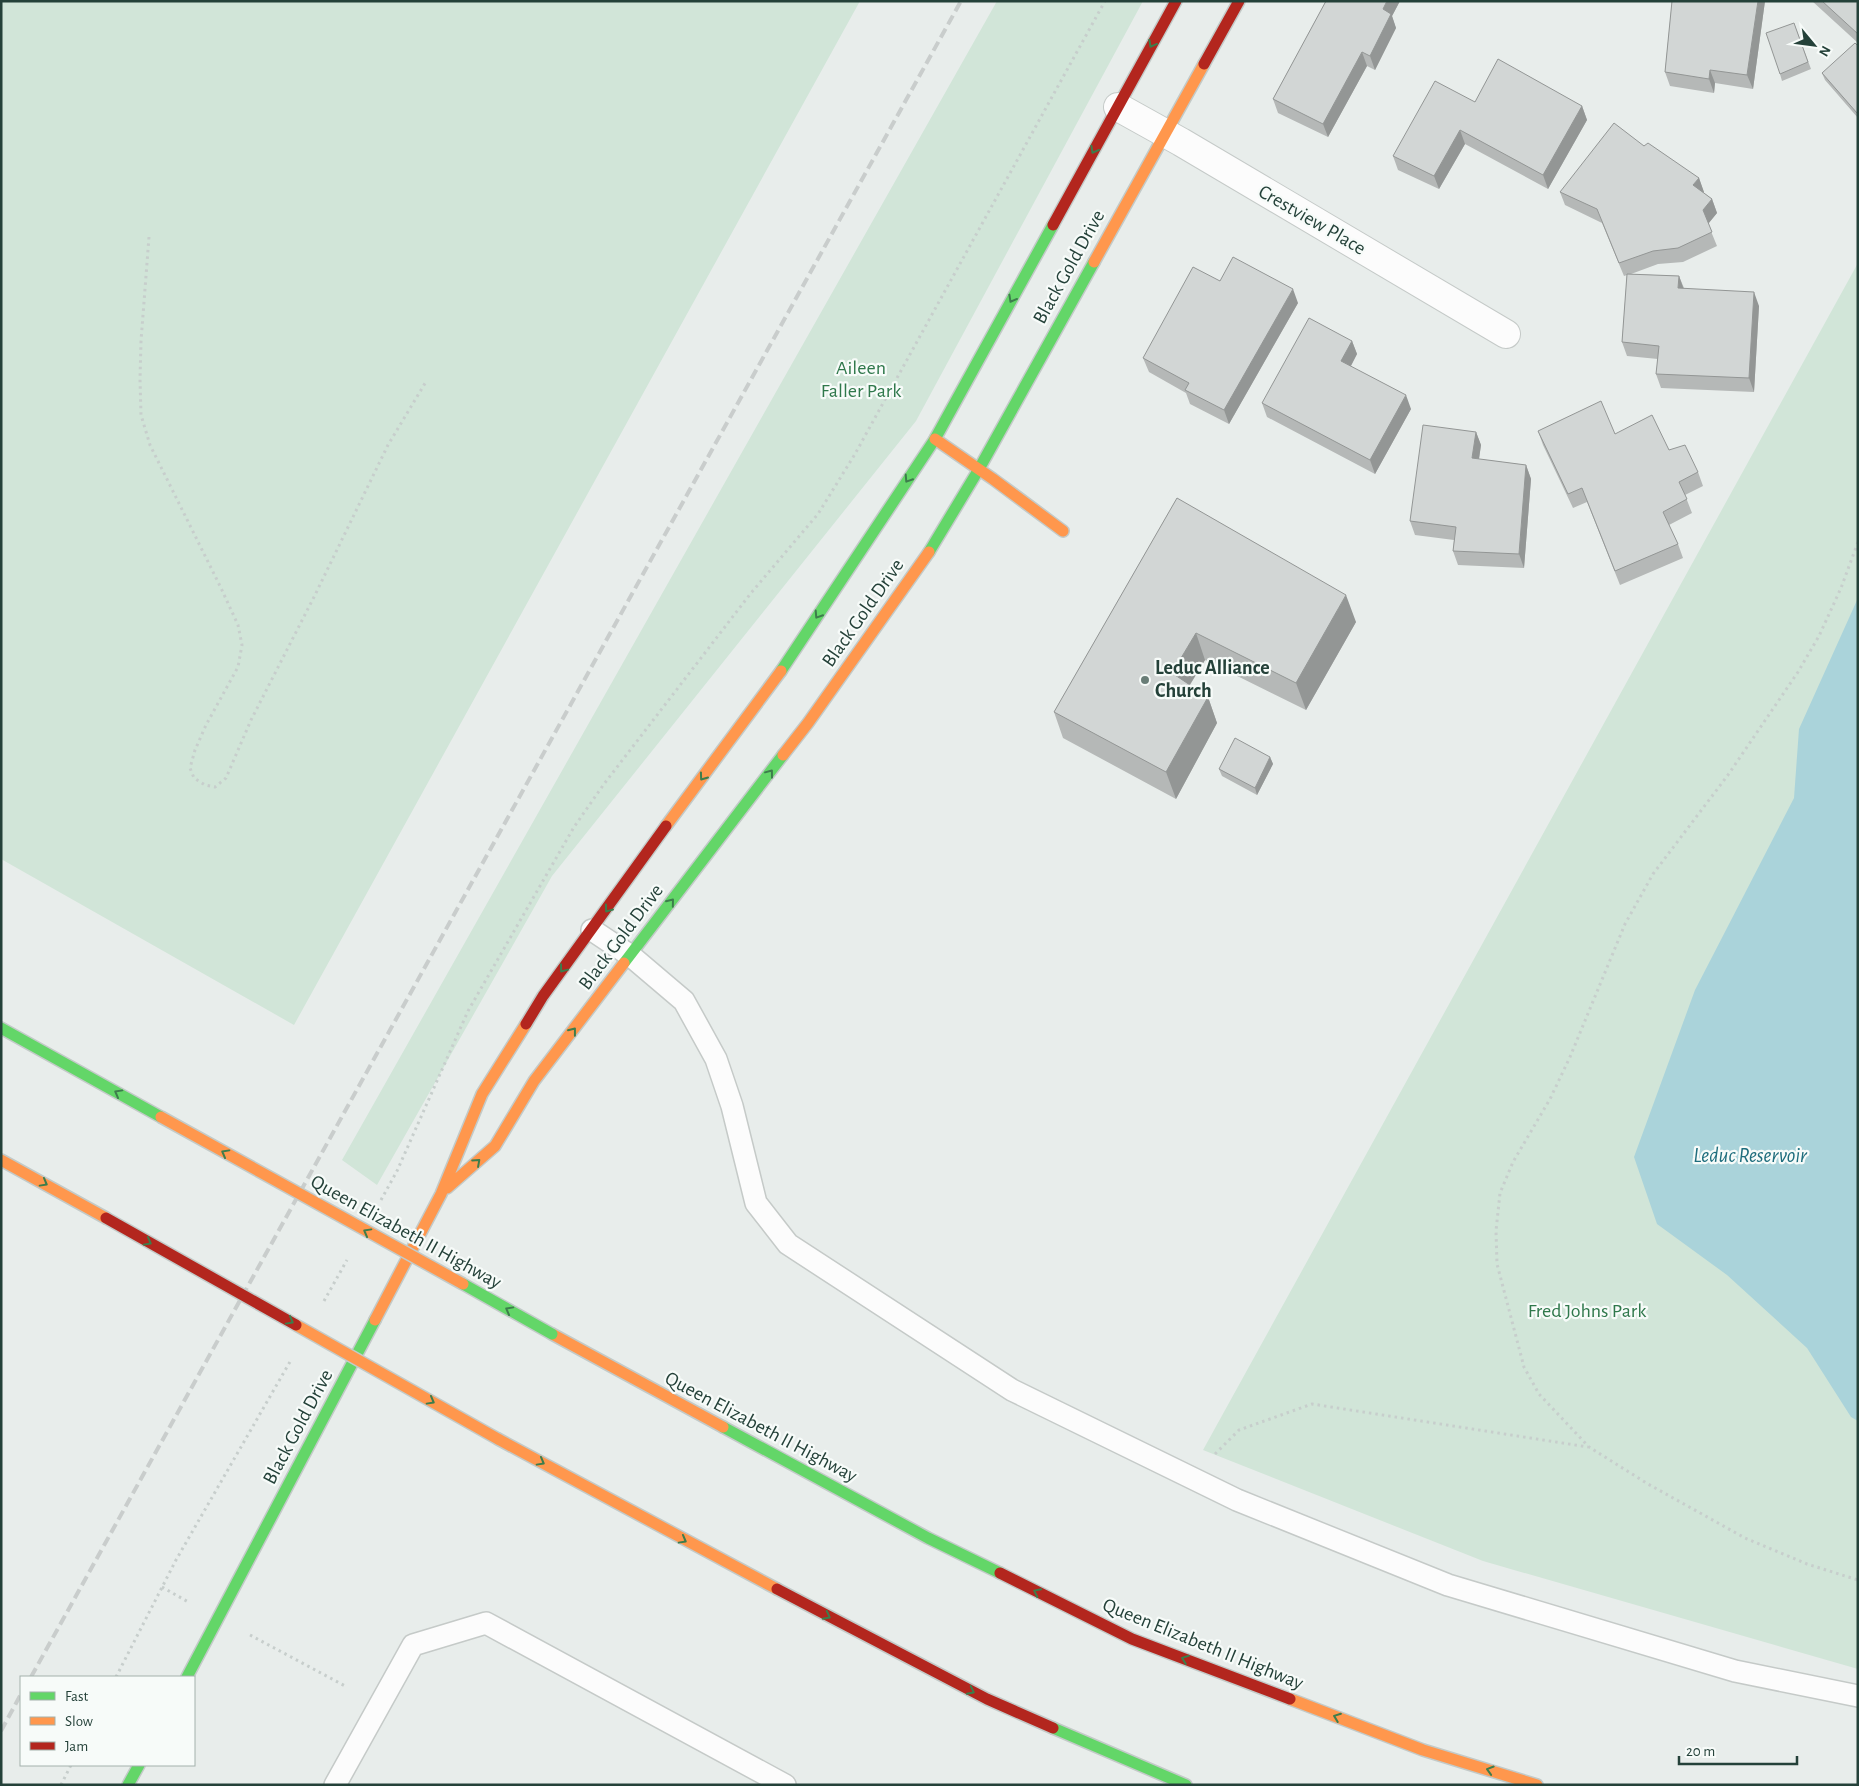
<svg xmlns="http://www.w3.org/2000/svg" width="1859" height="1786" viewBox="0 0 1859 1786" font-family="'Alegreya Sans',sans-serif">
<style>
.green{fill:#d1e5d8}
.water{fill:#aad3da}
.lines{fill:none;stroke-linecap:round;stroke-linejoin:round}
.lane-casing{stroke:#c5cac8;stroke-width:24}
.street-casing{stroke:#c5cac8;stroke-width:30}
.fast-casing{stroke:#c3cac8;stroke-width:14}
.slow-casing{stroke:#c3cac8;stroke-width:14}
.jam-casing{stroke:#c3cac8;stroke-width:14}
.path{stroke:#c7cecc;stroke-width:3;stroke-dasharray:2.5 4;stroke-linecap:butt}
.lane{stroke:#fcfcfc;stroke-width:21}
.street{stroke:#fcfcfc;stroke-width:28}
.fast{stroke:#63d668;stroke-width:11}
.slow{stroke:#ff974d;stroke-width:11}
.jam{stroke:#b3261e;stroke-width:11}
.rail{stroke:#c9cdcc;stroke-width:4;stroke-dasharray:10 5;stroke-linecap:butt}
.fast-bridge-casing{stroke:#c3cbc9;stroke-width:14;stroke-linecap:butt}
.slow-bridge-casing{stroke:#c3cbc9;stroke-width:14;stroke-linecap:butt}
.jam-bridge-casing{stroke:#c3cbc9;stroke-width:14;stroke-linecap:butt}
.fast-bridge{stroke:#63d668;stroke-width:11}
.slow-bridge{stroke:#ff974d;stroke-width:11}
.jam-bridge{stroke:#b3261e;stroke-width:11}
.wall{fill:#b5b8b7}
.shaded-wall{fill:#939695}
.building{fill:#d2d6d5;stroke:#939695}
.oneway{stroke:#3d7d4c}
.poi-dot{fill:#697d77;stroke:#f7fbf9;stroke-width:2}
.labels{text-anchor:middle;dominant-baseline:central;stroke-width:4.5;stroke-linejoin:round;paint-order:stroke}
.street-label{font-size:20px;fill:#244139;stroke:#f7fbf9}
.park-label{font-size:20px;fill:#2f784b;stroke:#f7fbf9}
.poi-label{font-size:20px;font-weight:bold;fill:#244139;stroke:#f7fbf9;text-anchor:start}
.water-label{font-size:21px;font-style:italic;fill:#1e6d7d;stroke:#f7fbf9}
</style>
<rect width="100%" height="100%" fill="#e8edeb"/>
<!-- green -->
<path class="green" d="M1 1H860L294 1025 1 859Z
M997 1H1143L916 421 552 876 377 1185 342 1160Z
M1858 263V1669L1483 1561 1203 1450Z"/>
<!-- water -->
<path class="water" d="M1858 598V1421L1851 1417 1807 1348 1727 1275 1657 1224 1634 1157 1695 990 1794 798 1799 729Z"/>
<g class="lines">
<!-- lane casing -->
<g class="lane-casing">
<path id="lane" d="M592 930 631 956 684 1001 716 1059 732 1106 756 1203 788 1244 1012 1390 1237 1500 1448 1585 1735 1671 1858 1696
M335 1785 413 1645 486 1623 785 1785"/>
</g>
<!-- street casing -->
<g class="street-casing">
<path id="street" d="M1118 107 1181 142 1506 334"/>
</g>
<!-- fast casing -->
<g class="fast-casing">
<path id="fast" d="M929 552 979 469 1094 262
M781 671 935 439 1053 225
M624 963 783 755
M1 1028 161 1117
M723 1427 928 1538 1000 1573
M187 1677 375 1320
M1053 1728 1186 1785
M128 1785 139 1765"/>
</g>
<!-- slow casing -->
<g class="slow-casing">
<path id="slow" d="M1094 262 1204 64
M935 439 993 479 1063 531
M783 755 808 723 929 552
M666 826 781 671
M1 1160 106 1218
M447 1188 495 1146 534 1081 624 963
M375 1320 441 1194 482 1094 526 1024
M552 1334 723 1427
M498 1439 777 1589
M1290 1699 1423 1750 1537 1785"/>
</g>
<!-- jam casing -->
<g class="jam-casing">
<path id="jam" d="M1204 64 1239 1
M1053 225 1176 1
M526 1024 543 996 666 826
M1000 1573 1132 1639 1290 1699
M777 1589 987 1699 1053 1728"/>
</g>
<!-- path -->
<path class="path" d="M149 237 141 341 140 379 141 415 150 445 221 588 238 625 242 645 238 667 206 725 195 750 190 768 194 778 205 785 215 787 226 778 251 720 314 597 388 445 427 380
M1858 542 1841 588 1819 636 1798 672 1728 775 1653 874 1625 924 1570 1057 1550 1099 1513 1162 1500 1193 1496 1231 1497 1264 1524 1367 1539 1394 1589 1447 1648 1484 1745 1538 1807 1564 1858 1580
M381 1200 397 1171 468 1011 574 827 604 784 751 593 818 514 855 454 1105 1
M324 1301 347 1260
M1215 1454 1239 1430 1312 1404 1588 1447
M162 1587 190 1603
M250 1635 347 1687
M116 1677 176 1560 291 1360
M61 1785 71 1765"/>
<!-- lane -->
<use href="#lane" class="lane"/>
<!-- street -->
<use href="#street" class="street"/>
<!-- fast -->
<use href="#fast" class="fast"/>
<!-- slow -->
<use href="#slow" class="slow"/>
<!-- jam -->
<use href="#jam" class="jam"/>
<!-- rail -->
<path class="rail" d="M31 1677 961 1
M1 1731 21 1694"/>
<!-- fast-bridge casing -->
<g class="fast-bridge-casing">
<path id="fast-bridge" d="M463 1284 552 1334"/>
</g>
<!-- slow-bridge casing -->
<g class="slow-bridge-casing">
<path id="slow-bridge" d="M161 1117 463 1284
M296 1325 498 1439"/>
</g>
<!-- jam-bridge casing -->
<g class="jam-bridge-casing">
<path id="jam-bridge" d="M106 1218 296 1325"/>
</g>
<!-- fast-bridge -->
<use href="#fast-bridge" class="fast-bridge"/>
<!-- slow-bridge -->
<use href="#slow-bridge" class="slow-bridge"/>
<!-- jam-bridge -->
<use href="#jam-bridge" class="jam-bridge"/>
</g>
<!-- wall -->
<path class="wall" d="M1326 1H1400L1392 16 1396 28 1375 70 1367 66 1328 137 1278 113 1273 99Z
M1672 1H1765L1753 89 1715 83 1714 93 1670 86 1665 72Z
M1812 1H1858V43Z
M1794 23 1811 69 1782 81 1780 74Z
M1858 46V118L1825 80 1822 73Z
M1475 102 1582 106 1587 120 1548 189 1465 144 1439 189 1398 170 1393 156Z
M1644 146 1699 178 1704 193 1712 199 1717 213 1708 224 1717 246 1683 262 1658 264 1631 274 1679 276 1684 288 1759 306 1754 392 1661 388 1656 374 1658 359 1627 356 1622 342 1627 275 1624 276 1602 223 1565 205 1560 192Z
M1220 281 1298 303 1229 424 1190 404 1186 393 1149 372 1143 358Z
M1352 341 1357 354 1351 366 1411 409 1375 474 1267 417 1262 403Z
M1538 431 1615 434 1669 450 1698 472 1703 486 1685 495 1692 513 1669 525 1678 544 1683 558 1620 585 1587 502 1573 508 1543 445Z
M1476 432 1481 445 1479 459 1526 465 1531 479 1524 568 1458 565 1453 551 1454 540 1415 535 1410 521Z
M1177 498 1356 622 1306 710 1205 660 1190 685 1208 697 1217 723 1176 799 1063 738 1054 712Z
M1270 757 1273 764 1257 795 1222 776 1219 769Z"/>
<!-- shaded-wall -->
<path class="shaded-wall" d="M1387 1H1400L1392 16 1396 28 1375 70 1370 56 1383 9Z
M1758 1H1765L1753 89 1747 75Z
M1362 52 1367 66 1328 137 1323 124Z
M1710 70 1715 83 1714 93 1709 79Z
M1582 106 1587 120 1548 189 1543 175Z
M1460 130 1465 144 1439 189 1434 176Z
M1699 178 1704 192 1698 198 1693 185Z
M1712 199 1717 213 1708 224 1703 210Z
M1679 276 1684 290 1678 288Z
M1293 289 1298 303 1229 424 1224 410Z
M1754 292 1759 306 1754 392 1749 378Z
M1352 341 1357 354 1346 375 1341 361Z
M1406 395 1411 409 1375 474 1370 460Z
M1476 432 1481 445 1477 472 1472 458Z
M1526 465 1531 479 1524 568 1519 554Z
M1346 595 1356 622 1306 710 1296 683Z
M1196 633 1205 660 1181 699 1172 673Z
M1208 697 1217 723 1176 799 1166 772Z
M1270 757 1273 764 1257 795 1255 788Z"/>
<!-- building -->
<path class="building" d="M1326 1H1387L1383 9 1391 14 1370 56 1362 52 1323 124 1273 99Z
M1672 1H1758L1747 75 1710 70 1709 79 1665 72Z
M1822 1H1858V34Z
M1794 23 1808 62 1780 74 1766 33Z
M1855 43 1858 46V113H1857L1822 73Z
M1498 59 1582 106 1543 175 1460 130 1434 176 1393 156 1435 81 1475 102Z
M1614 123 1644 146 1648 143 1699 178 1693 185 1712 199 1703 210 1712 232 1678 248 1653 251 1619 263 1597 209 1560 192Z
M1233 257 1293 289 1224 410 1185 390 1189 383 1143 358 1193 267 1220 281Z
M1627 274 1679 276 1678 288 1754 292 1749 378 1656 374 1659 346 1622 342Z
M1309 318 1352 341 1341 361 1406 395 1370 460 1262 403Z
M1601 401 1615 434 1652 415 1669 450 1685 445 1698 472 1679 482 1687 499 1663 512 1678 544 1615 571 1582 488 1568 494 1538 431Z
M1423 425 1476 432 1472 458 1526 465 1519 554 1453 551 1456 527 1410 521Z
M1177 498 1346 595 1296 683 1196 633 1172 673 1208 697 1166 772 1054 712Z
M1235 738 1270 757 1255 788 1219 769Z"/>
<!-- one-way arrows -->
<defs><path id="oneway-chevron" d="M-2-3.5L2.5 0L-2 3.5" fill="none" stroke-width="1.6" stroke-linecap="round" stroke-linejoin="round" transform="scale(1.25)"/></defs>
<g class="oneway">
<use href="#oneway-chevron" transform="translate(1152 44) rotate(119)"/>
<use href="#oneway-chevron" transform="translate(1094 150) rotate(119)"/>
<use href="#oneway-chevron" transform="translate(1012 299) rotate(119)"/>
<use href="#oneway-chevron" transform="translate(908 479) rotate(123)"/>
<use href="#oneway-chevron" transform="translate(818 615) rotate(123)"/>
<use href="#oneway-chevron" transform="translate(770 773) rotate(-53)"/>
<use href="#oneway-chevron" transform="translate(703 777) rotate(126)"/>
<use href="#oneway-chevron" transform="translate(671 902) rotate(-51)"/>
<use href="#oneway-chevron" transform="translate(608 909) rotate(126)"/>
<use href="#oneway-chevron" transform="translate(563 969) rotate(127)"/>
<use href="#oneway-chevron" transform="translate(573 1031) rotate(-52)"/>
<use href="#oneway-chevron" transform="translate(118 1093) rotate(-151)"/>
<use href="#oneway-chevron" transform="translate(225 1153) rotate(-151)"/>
<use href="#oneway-chevron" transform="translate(477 1162) rotate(-42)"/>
<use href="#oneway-chevron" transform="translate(44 1183) rotate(29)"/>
<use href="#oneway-chevron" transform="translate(367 1232) rotate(-151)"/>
<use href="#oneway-chevron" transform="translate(148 1242) rotate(29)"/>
<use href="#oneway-chevron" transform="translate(509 1310) rotate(-151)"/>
<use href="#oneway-chevron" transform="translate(290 1321) rotate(29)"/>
<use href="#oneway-chevron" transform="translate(431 1401) rotate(29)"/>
<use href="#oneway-chevron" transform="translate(541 1462) rotate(29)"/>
<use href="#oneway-chevron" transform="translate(683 1540) rotate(29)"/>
<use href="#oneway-chevron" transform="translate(1037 1592) rotate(-154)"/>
<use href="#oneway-chevron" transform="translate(827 1616) rotate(27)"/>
<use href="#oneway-chevron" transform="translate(1185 1659) rotate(-159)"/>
<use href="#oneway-chevron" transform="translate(971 1691) rotate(27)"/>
<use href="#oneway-chevron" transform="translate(1337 1717) rotate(-159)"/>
<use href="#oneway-chevron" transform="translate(1490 1770) rotate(-163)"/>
</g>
<!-- markers -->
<circle class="poi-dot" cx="1145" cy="680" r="5"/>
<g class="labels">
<!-- street labels -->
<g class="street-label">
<text transform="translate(1312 220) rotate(30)">Crestview Place</text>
<text transform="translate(1069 267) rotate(-61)">Black Gold Drive</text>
<text transform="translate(863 613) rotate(-55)">Black Gold Drive</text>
<text transform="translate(621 937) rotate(-53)">Black Gold Drive</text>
<text transform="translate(406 1232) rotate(29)">Queen Elizabeth II Highway</text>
<text transform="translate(298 1427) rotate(-62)">Black Gold Drive</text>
<text transform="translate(761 1427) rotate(28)">Queen Elizabeth II Highway</text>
<text transform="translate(1203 1644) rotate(22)">Queen Elizabeth II Highway</text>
</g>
<!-- park labels -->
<g class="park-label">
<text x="861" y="368">Aileen<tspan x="861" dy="23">Faller Park</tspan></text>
<text x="1587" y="1311">Fred Johns Park</text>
</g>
<!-- poi labels -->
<g class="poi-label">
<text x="1155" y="668">Leduc Alliance<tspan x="1155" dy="23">Church</tspan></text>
</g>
<!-- water labels -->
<g class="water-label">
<text x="1750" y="1155">Leduc Reservoir</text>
</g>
</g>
<!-- border -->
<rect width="1859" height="1786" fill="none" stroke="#244139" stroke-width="5"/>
<!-- legend -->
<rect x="20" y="1676" width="175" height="90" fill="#f7fbf9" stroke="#a3b1ac"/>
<rect x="30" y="1692" width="25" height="8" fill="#63d668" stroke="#a3b1ac"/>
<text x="65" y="1701" font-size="15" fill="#244139">Fast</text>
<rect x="30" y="1717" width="25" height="8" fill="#ff974d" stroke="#a3b1ac"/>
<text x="65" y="1726" font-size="15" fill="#244139">Slow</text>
<rect x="30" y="1742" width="25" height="8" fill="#b3261e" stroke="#a3b1ac"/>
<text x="65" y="1751" font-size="15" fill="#244139">Jam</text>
<!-- north arrow -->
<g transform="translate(1814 45) rotate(119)" stroke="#f7fbf9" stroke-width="4" paint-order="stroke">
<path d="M0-4L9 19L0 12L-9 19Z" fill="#244139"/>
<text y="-8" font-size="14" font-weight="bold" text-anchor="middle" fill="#244139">N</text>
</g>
<!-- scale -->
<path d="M1679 1756v8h118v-8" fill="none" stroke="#244139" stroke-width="2.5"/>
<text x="1686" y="1756" font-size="15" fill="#244139" stroke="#f7fbf9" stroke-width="4" paint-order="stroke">20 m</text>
</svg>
